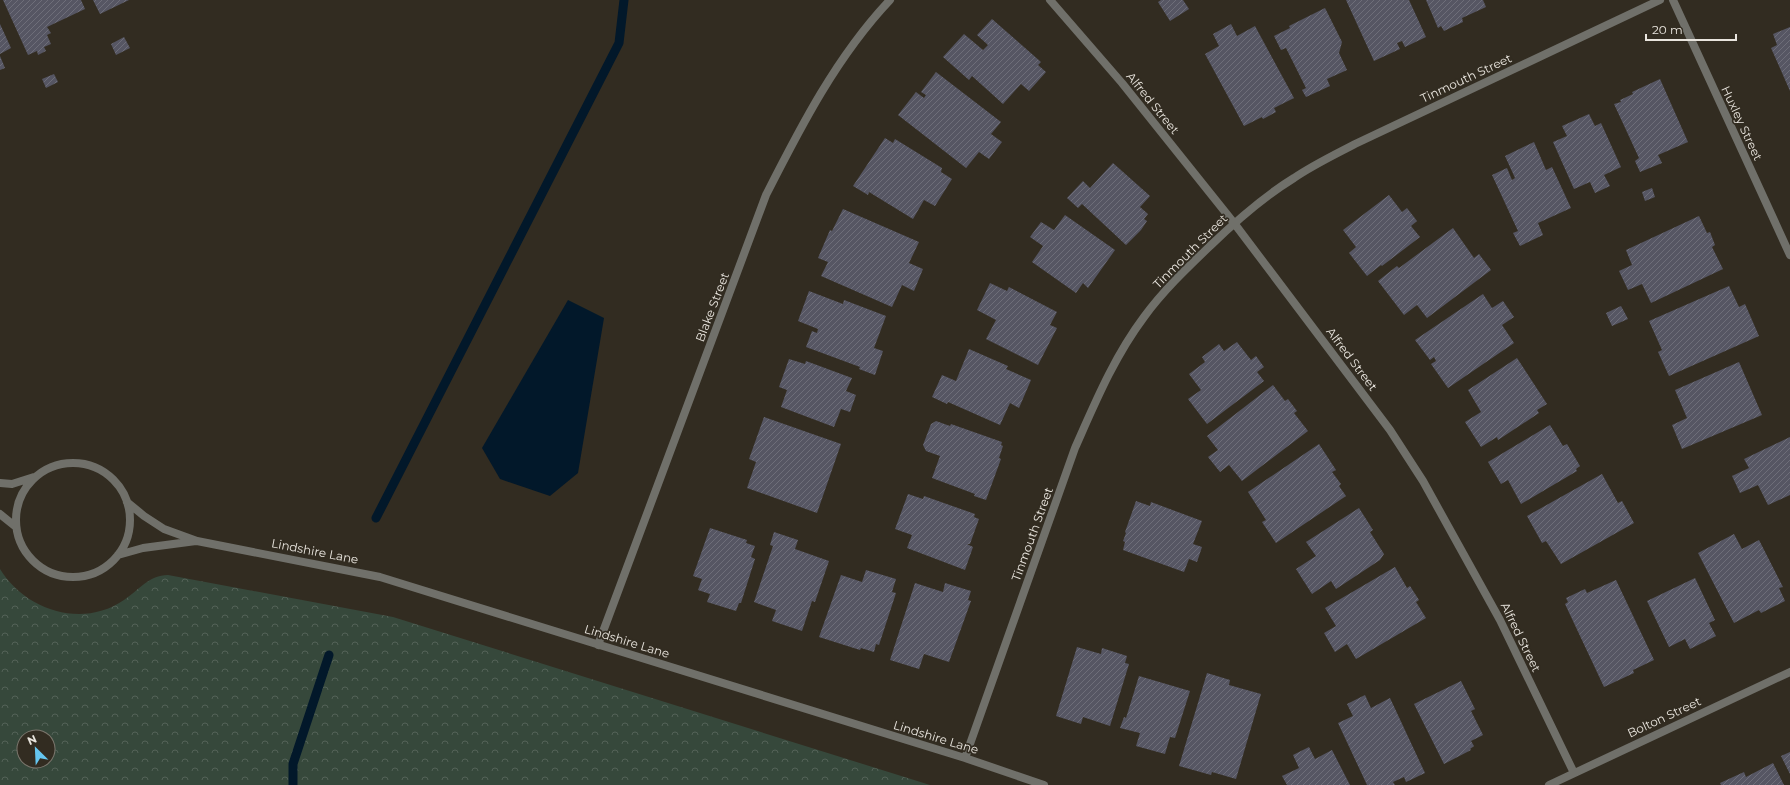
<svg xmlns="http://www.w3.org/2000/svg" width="1790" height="785" viewBox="0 0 1790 785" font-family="Montserrat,sans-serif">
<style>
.park{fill:url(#park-crowns);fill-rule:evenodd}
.water{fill:#02182a}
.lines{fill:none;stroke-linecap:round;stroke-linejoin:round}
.stream{stroke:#02182a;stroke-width:9}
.building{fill:url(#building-hatch)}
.minor{stroke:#70706a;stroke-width:8}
.labels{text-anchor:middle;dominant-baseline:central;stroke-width:3.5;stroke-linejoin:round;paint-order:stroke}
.street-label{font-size:12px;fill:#e9e5de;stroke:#322c21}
</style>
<defs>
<pattern id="park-crowns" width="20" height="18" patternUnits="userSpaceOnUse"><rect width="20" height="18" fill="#36483b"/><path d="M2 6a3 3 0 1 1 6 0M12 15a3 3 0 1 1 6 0" fill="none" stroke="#536257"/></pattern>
<pattern id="building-hatch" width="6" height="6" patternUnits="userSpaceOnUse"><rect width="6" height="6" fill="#565663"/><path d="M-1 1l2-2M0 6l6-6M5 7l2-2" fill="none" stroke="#6e6e79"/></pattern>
</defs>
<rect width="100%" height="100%" fill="#322c21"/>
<!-- park -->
<path class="park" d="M0 569C25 610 82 629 124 600 139 590 149 575 168 575L393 617 930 785H0ZM24 737H48V761H24Z"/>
<!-- water -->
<path class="water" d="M568 300 604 318 578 473 550 496 500 479 482 448Z"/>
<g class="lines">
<!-- stream -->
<path class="stream" d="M376 518 619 43 624 0
M293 785V764L329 655"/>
</g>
<!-- building -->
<path class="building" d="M3 0H81L85 9 47 27 51 33 47 35 51 44 44 47 46 51 38 55 37 51 28 55Z
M93 0H129L100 14Z
M1161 0H1183L1189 9 1170 21 1158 2Z
M1346 0H1409L1426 37 1405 47 1402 41 1397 43 1400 49 1374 61Z
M1426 0H1483L1486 7 1462 18 1463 22 1444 31 1441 26 1438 28Z
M1325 8 1342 42 1339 53 1347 70 1327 79 1330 86 1306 97 1302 90 1306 88 1286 48 1281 50 1274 36 1290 28 1289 26Z
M992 19 1041 62 1038 65 1046 72 1029 91 1021 84 1003 104 972 76 969 80 943 57 964 34 983 50 988 45 977 35Z
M0 24 11 48 0 54Z
M1231 24 1237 36 1255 26 1294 98 1274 108 1276 112 1263 119 1262 117 1244 126 1205 54 1219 46 1213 34Z
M1790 27V91L1771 48 1777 45 1773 34Z
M124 37 130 48 116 55 111 44Z
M0 56 5 68 0 70Z
M936 72 1001 122 991 134 1002 142 989 159 979 152 966 168 898 115 916 92 924 98 926 95 921 92Z
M54 74 58 82 46 88 42 79Z
M1660 79 1688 142 1658 155 1662 163 1640 172 1635 161 1639 158 1614 104 1621 102 1620 100 1633 94 1632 92Z
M1589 114 1595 126 1601 123 1621 167 1604 175 1610 186 1595 193 1590 182 1574 189 1553 142 1567 136 1562 126Z
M885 138 893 143 895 139 942 168 941 172 952 179 935 206 924 200 913 219 869 192 868 195 853 186Z
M1534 142 1546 170 1552 167 1571 208 1538 223 1543 235 1520 246 1513 233 1518 231 1492 175 1507 168 1512 180 1515 178 1505 156Z
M1113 163 1150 196 1140 207 1148 214 1144 219 1147 221 1141 230 1126 245 1082 204 1078 208 1067 198 1083 181 1090 188Z
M1652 188 1655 197 1645 201 1642 192Z
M1389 195 1402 212 1407 208 1417 221 1411 226 1420 237 1382 266 1381 265 1367 276 1349 253 1356 247 1343 230Z
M843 209 919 242 909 263 923 269 914 291 902 285 892 307 821 276 828 262 818 258 830 230 832 231Z
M1065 215 1115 250 1088 288 1083 283 1076 293 1032 262 1043 246 1030 237 1041 222 1054 230Z
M1699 216 1707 233 1710 232 1715 245 1712 247 1723 269 1651 303 1642 284 1628 290 1619 271 1632 265 1626 250Z
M1453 228 1474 258 1479 254 1491 270 1427 318 1417 305 1404 315 1378 281 1397 266 1399 268Z
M990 283 1007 291 1009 287 1057 312 1050 325 1057 328 1038 365 986 339 996 320 977 310Z
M1729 286 1739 307 1745 304 1759 336 1669 376 1658 352 1662 350 1649 321Z
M809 291 843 304 844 300 886 316 874 348 883 351 875 375 859 369 860 367 806 347 812 331 817 333 818 329 798 321Z
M1483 294 1492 308 1503 301 1514 317 1502 325 1514 343 1448 388 1431 364 1436 361 1434 357 1430 360 1415 340Z
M1621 306 1628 319 1612 326 1606 313Z
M1237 342 1251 360 1256 356 1264 367 1257 372 1264 381 1207 424 1188 399 1201 390 1189 374 1205 362 1202 357 1219 344 1224 351Z
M969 349 1008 366 1006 369 1031 380 1019 408 1010 403 1000 425 948 402 947 404 932 397 942 375 956 381Z
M1517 358 1547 404 1537 410 1539 413 1498 440 1497 437 1481 447 1465 422 1481 412 1468 390Z
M789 359 805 364 806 361 852 378 846 391 856 395 850 412 841 409 834 427 781 407 787 390 779 387Z
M1739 362 1762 415 1682 449 1672 425 1687 418 1675 390Z
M1273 385 1285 401 1288 399 1297 411 1294 413 1308 431 1242 481 1229 465 1220 472 1208 457 1218 450 1207 436Z
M764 417 841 444 817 513 747 488 756 462 749 459Z
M936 421 950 426 951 424 1002 442 1001 445 1003 446 999 458 1001 459 986 500 974 496 975 494 932 478 940 456 926 451 923 445 931 424Z
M1550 425 1563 446 1567 444 1580 466 1576 469 1577 471 1521 504 1508 480 1501 484 1488 462Z
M1790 437V495L1768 505 1758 485 1740 493 1732 476 1749 468 1744 459Z
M1319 444 1336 470 1332 472 1341 484 1339 486 1346 496 1276 543 1262 522 1266 520 1248 492Z
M1602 474 1618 503 1622 501 1634 523 1561 564 1546 541 1542 543 1527 516Z
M908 494 923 499 924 496 975 514 974 517 979 519 970 544H967L973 547 965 570 907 548 912 535 895 529Z
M1136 501 1150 506 1151 502 1202 521 1193 544 1202 547 1197 562 1189 559 1184 572 1123 550 1125 542 1123 541 1126 533 1125 532Z
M1359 508 1373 530 1370 532 1384 554 1380 560 1336 589 1331 581 1312 594 1296 569 1316 556 1306 542Z
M710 528 747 540 746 543 755 546 751 557 755 559 741 603H739L736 611 707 602 710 594 698 590 702 579 693 576Z
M774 532 798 540 795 549 829 561 815 602 812 601 802 631 772 621 776 610 754 602 773 546 770 545Z
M1734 534 1742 549 1759 540 1783 587 1779 588 1785 601 1761 613 1759 610 1734 623 1698 553Z
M1395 567 1407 588 1410 586 1419 600 1416 602 1426 618 1356 659 1347 644 1335 652 1324 633 1336 626 1325 608Z
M866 570 896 579 892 592 896 593 879 645 876 644 874 652 861 648 860 650 819 637 841 575 862 582Z
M1695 578 1715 620 1709 623 1716 636 1690 649 1685 639 1669 647 1647 601Z
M1616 580 1654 660 1633 670 1634 673 1604 687 1565 604 1568 602 1566 598 1585 589 1587 593Z
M915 583 943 592 945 583 971 591 968 600 971 601 949 662 924 654 919 669 890 660Z
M1077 647 1101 654 1102 648 1127 656 1125 663 1129 664 1110 726 1083 717 1081 724 1056 716Z
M1207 673 1230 680 1229 685 1261 694 1236 779 1212 772 1211 775 1179 766Z
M1139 676 1190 691 1175 738 1170 737 1165 754 1136 746 1140 733 1120 728 1124 717 1126 718Z
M1461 681 1475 709 1471 711 1483 735 1471 741 1474 746 1470 749 1471 750 1444 764 1414 704Z
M1365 695 1371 708 1390 698 1425 773 1406 782 1404 777 1393 782 1395 785H1367L1338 723 1353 716 1347 704Z
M1309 747 1315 759 1332 750 1350 785H1287L1282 776 1299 768 1293 755Z
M1790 752V774L1781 756Z
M1773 763 1784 785H1721L1720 783 1744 772 1746 777Z"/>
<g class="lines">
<!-- minor -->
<path class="minor" d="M1050 0 1122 83 1234 223 1390 430 1423 481 1500 620 1574 773
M1673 0 1790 255
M16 520a57 57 0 1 1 114 0a57 57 0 1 1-114 0Z
M0 483 12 484 34 477
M127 502 144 516 164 529 197 541 380 577 965 758 1044 785
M0 514 16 527
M118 555 143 548 196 541
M598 645 766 195C801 126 837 56 890 0
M965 758 1075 448C1095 403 1114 357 1144 317 1163 291 1186 269 1210 246 1236 221 1263 197 1294 178 1313 165 1334 155 1355 144L1660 0
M1549 785 1790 672"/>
</g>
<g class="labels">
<!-- street labels -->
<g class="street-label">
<text transform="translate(1466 78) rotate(-25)">Tinmouth Street</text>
<text transform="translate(1153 103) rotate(51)">Alfred Street</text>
<text transform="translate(1742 123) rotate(65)">Huxley Street</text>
<text transform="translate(1190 251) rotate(-45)">Tinmouth Street</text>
<text transform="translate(712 307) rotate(-69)">Blake Street</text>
<text transform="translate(1352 359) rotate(53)">Alfred Street</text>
<text transform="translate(1032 534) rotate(-70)">Tinmouth Street</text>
<text transform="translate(315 551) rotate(11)">Lindshire Lane</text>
<text transform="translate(1521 637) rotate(64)">Alfred Street</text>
<text transform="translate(627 641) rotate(17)">Lindshire Lane</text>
<text transform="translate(1664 717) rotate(-25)">Bolton Street</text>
<text transform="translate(936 737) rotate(17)">Lindshire Lane</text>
</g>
</g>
<!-- north arrow -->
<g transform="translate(36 749) rotate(336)"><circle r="19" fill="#322c21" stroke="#7b766d"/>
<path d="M0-3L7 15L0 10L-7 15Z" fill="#65c5ef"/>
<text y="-6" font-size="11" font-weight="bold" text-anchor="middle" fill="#e9e5de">N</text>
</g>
<!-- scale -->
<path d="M1646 34v6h90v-6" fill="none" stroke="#e9e5de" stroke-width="2"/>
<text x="1652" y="34" font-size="12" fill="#e9e5de" stroke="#322c21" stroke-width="3" paint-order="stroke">20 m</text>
</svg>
